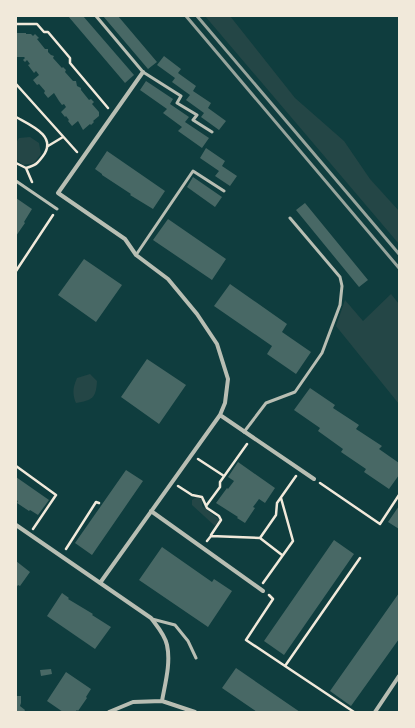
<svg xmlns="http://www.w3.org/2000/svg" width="415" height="728" viewBox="0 0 415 728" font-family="'Exo 2',sans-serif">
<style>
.green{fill:#244646}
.building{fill:#486865}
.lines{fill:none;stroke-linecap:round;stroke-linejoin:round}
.path{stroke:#f1e9da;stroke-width:2.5}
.service{stroke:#b8beb3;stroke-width:3}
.minor{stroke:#b8beb3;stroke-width:4}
.rail{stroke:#97a49c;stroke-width:3}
</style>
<rect width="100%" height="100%" fill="#0f3d3e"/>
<!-- green -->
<path class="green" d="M205 16H230L295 98 344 141 370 179 399 211V244Z
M30 137 39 143 41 154 34 163 23 165 16 159V143L19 138Z
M391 294 399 304V404L336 326 345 300 363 321Z
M90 374 97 381C96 399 92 400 76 403 72 394 73 387 77 378Z
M196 497 202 499V506L220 520 215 526 192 505V500Z"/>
<!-- building -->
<path class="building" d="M68 16H83L134 75 125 83Z
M103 16H118L157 62 148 69Z
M16 33H26V34H31L33 36 35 34 39 38 37 39 45 49H48V52L51 55 54 56 53 58 62 68 63 67 66 70 65 72 73 81H76L77 86 81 88V90L89 100 91 99 94 102 92 104 99 112V116L93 121 94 122 91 125 90 124 83 130 78 121 72 126 68 121 69 120 66 116 65 117 61 112 66 107 64 104 62 105 59 101 54 93 48 98 44 93 45 91 39 84 37 85 33 80 39 75 36 71 34 73 28 65 30 64 27 60 25 62 23 60 25 58 24 57H16Z
M164 56 181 69 178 73 196 86 193 91 211 103 208 108 226 121 219 130 201 117 204 113 186 100 190 95 172 82 175 78 157 65Z
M146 81 173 99 170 104 189 117 185 122 209 138 202 148 178 131 182 127 163 113 167 109 140 90Z
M206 148 225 161 222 166 237 176 230 186 215 176 219 171 200 158Z
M107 151 165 191 153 209 130 195 131 194 102 175V174L95 169Z
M193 177 222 197 215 207 187 187Z
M16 198 32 209 24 222 25 223 16 236Z
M305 203 368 280 359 287 296 210Z
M168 219 226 259 212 280 153 240Z
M84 259 122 285 96 322 58 295Z
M230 284 287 324 282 332 311 352 296 374 267 354 272 346 214 306Z
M147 359 186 385 159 424 121 397Z
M310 388 335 405 333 408 359 425 356 429 382 446 379 449 399 463V475L389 489 364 472 366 469 341 452 343 449 318 431 320 428 294 410Z
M238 462 275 488 265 503 259 499 253 507 255 508 245 523 237 518 238 517 216 503 227 488 228 489 234 481 228 477Z
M126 470 143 481 92 555 75 543Z
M16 477 49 500 38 515 30 510 29 511 17 503 18 501 16 500Z
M399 506V529L388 522Z
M334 540 354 554 284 655 264 641Z
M162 547 212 582 214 579 232 591 208 627 139 580Z
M16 561 30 572 20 586 18 585 16 588Z
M62 593 69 598 68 599 93 614 92 615 111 627 95 649 47 616Z
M399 593V639L351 706 330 691Z
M236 668 300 712H257L222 688Z
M51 669 52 674 41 676 40 670Z
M66 672 91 689 86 697 87 698 78 711 77 710 75 712H63L47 701Z
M16 696H21V703L20 706 25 710 24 712H16Z"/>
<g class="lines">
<!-- path -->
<path class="path" d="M16 24H37L44 32H48L70 58V63L108 108
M16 84 77 152
M16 117C30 125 58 136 43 156 37 164 36 165 26 168
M48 146 63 137
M16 163 26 168 32 182
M16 271 53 215
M198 459 224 476
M16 466 56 495 33 529
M320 483 380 524 399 495
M178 486 192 495 202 497 207 508 219 516 221 520 211 535
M206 506 220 487V482L247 444
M260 538 276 515 277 503 296 476
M207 541 211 536 260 538 282 555
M66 549 96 502 99 503
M263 583 293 541 281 498
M269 595 273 599 246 640 285 666 360 558
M285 666 354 712"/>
<!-- service -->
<path class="service" d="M96 16 143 72 181 96 177 103 197 115 193 120 212 132
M16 181 57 209
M136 255 193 171 224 191
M244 432 266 403 295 392 322 353 340 305 342 286 340 277 290 218
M152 619 175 625 188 641 196 658"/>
<!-- minor -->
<path class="minor" d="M220 415 314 479
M151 511 263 591
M16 525 151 618C157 626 165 635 167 645 171 663 165 684 162 701
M100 583 220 415 225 403 228 379 217 344 197 314 168 279 136 255 125 239 58 193 143 72
M109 712 133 702 162 701 195 712
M375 712 399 676"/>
<!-- rail -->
<path class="rail" d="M186 16 399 268
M197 16 399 254"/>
</g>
<!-- border -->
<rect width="415" height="728" fill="none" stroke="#f1e9da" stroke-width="34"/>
</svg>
